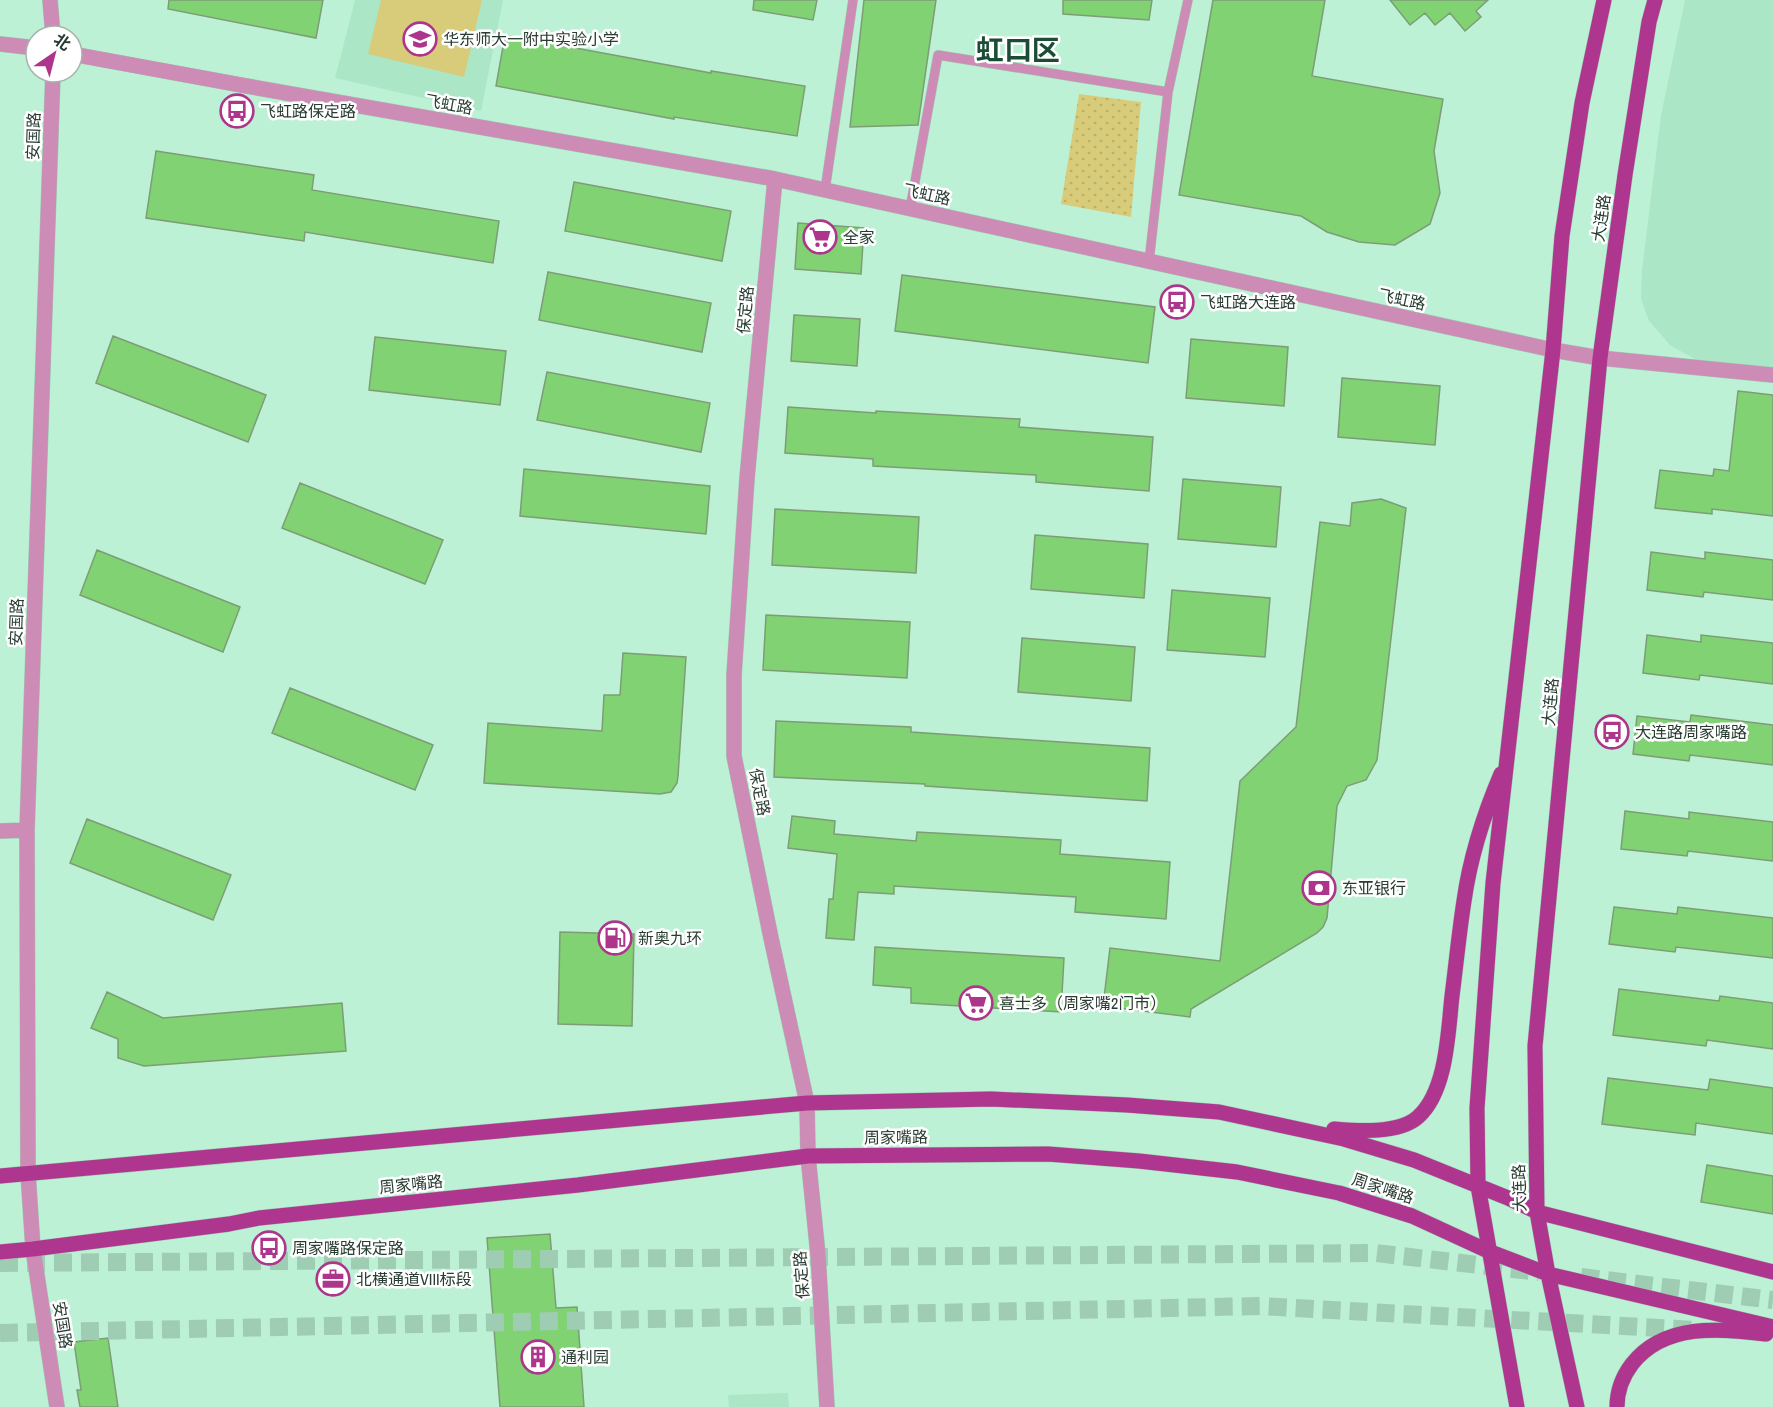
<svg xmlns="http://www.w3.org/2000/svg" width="1773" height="1407" viewBox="0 0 1773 1407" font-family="'Archivo Narrow','Noto Sans SC',sans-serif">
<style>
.built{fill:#abe7c7}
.green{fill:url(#green-dots)}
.pitch{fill:#d8cc7a}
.building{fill:#80d272;stroke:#7d9d77;stroke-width:1.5}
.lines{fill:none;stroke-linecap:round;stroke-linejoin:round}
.highway-tunnel{stroke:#9fcdb4;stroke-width:18;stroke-dasharray:18 9;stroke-linecap:butt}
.lane-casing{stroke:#9fcdb4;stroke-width:10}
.street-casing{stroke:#9fcdb4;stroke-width:16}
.primary-casing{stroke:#9fcdb4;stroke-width:16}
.lane{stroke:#cd8cb6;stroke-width:9}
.street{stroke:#cd8cb6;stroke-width:15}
.primary{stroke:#af368e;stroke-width:15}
.labels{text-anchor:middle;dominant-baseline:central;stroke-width:5;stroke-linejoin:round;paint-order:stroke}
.poi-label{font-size:16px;fill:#283c31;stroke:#fff;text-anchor:start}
.street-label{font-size:16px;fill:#283c31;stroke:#fff}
.town-label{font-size:28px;font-weight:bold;fill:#1b4c36;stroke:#fff}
</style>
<defs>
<pattern id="green-dots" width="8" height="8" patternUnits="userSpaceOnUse" patternTransform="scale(1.5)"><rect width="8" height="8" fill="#d8cc7a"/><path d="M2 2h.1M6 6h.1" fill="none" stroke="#b9b06a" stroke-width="1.8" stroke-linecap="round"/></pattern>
</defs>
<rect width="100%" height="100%" fill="#bdf1d5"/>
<!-- built -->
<path class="built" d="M355 0H503L481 111 335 78Z
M1685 0H1773V368L1697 360 1671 346 1649 321 1641 299 1642 270 1661 115Z
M788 1393 789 1407H729L728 1395Z"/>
<!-- green -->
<path class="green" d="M1079 94 1141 102 1131 217 1061 204Z"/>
<!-- pitch -->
<path class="pitch" d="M381 0H482L464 77 368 54Z"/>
<!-- building -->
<path class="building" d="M169 0H323L316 38 168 9Z
M754 0H817L813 20 753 10Z
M864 0H936L918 125 850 127Z
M1063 0H1152L1149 20 1063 14Z
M1213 0H1325L1312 76 1443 99 1434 151 1440 193 1430 224 1395 245 1359 242 1327 232 1301 216 1179 195Z
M1390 0H1488L1476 11 1481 17 1465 31 1450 13 1435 25 1425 13 1410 25Z
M505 35 711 73V71L805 86 797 136 674 117V119L496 86Z
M156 151 314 175 312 190 499 221 493 263 305 232 304 241 146 218Z
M574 182 731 211 722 261 565 231Z
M798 223 864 228 861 274 795 269Z
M548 272 711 303 702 352 539 320Z
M902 275 1155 307 1148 363 895 331Z
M794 315 860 319 857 366 791 361Z
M113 336 266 395 248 442 96 383Z
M375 337 506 351 500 405 369 390Z
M1191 339 1288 347 1284 406 1186 398Z
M547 372 710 403 701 452 537 420Z
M1342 378 1440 386 1435 445 1338 437Z
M1738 391 1773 395V516L1712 509V514L1655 508 1660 470 1713 476 1714 469 1729 471Z
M788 407 876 413V411L1020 419 1019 427 1153 437 1149 491 1036 482V475L873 466V459L785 453Z
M524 469 710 486 706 534 520 516Z
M1183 479 1281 487 1276 547 1178 539Z
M300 483 443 540 425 584 282 528Z
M1381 499 1406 508 1377 760 1366 780 1347 786 1337 806 1327 918 1323 927 1317 933 1191 1009 1190 1017 1103 1006 1110 948 1220 961 1240 781 1296 727 1320 522 1350 526 1352 503Z
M775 509 919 517 916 573 772 565Z
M1035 535 1148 544 1144 598 1031 589Z
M97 550 240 607 223 652 80 595Z
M1651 552 1705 559V552L1773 560V600L1704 592 1703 597 1647 590Z
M1172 590 1270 598 1265 657 1167 650Z
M766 615 910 622 907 678 763 670Z
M1647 635 1701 642V635L1773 643V684L1700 675 1699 680 1643 673Z
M1022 638 1135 647 1131 701 1018 692Z
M623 653 686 657 678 776 677 783 671 792 660 794 484 783 488 723 602 731 604 695H620Z
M290 688 433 745 415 790 272 733Z
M1691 715 1773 725V765L1690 755 1689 761 1633 754 1637 716 1690 722Z
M776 721 911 727V732L1150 748 1147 801 925 786V784L774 777Z
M1625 811 1689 819V812L1773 822V861L1688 851 1687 856 1621 849Z
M792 816 835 821 834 834 916 841 917 832 1061 840 1060 854 1170 862 1166 919 1075 912 1076 897 894 886V894L858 892 854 940 826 938 829 899H833L837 854 788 848Z
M87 819 231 875 213 920 70 863Z
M1614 907 1677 914 1678 907 1773 918V958L1676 947 1675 952 1609 944Z
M560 932 634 934 632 1026 558 1024Z
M875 947 1064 958 1061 1012 911 1003V988L873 985Z
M1619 989 1719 1001 1720 996 1773 1003V1049L1707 1040 1706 1046 1613 1035Z
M107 992 163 1018 342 1003 346 1051 144 1066 118 1058V1039L91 1028Z
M1608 1078 1708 1090 1710 1079 1773 1088V1134L1696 1123 1695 1135 1602 1124Z
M1707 1165 1773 1176V1214L1701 1202Z
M550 1234 556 1308 577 1307 584 1407H500L487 1238Z
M108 1338 118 1407H80L77 1390H81L74 1342Z"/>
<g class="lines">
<!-- highway-tunnel -->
<path class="highway-tunnel" d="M0 1263 1376 1253 1539 1272
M1581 1277 1773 1300
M0 1333 1260 1306 1695 1330"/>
<!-- lane casing -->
<g class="lane-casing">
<path id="lane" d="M1168 92 1188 0
M825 190 853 0
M910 209 938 55 1168 92 1149 262"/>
</g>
<!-- street casing -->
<g class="street-casing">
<path id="street" d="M50 0 53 36
M0 44 36 48
M72 54 241 85 775 179 1553 350 1600 358 1773 375
M53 72 27 830 28 1173 33 1249 57 1407
M775 179 747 478 734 675V756L771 938 807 1103 808 1156 818 1255 827 1407
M0 831 27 830"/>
</g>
<!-- primary casing -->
<g class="primary-casing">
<path id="primary" d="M1334 1129C1357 1131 1399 1134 1418 1117 1447 1091 1448 1032 1452 996 1456 965 1459 933 1464 901 1470 858 1484 814 1501 774
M0 1176 807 1103 991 1099 1127 1105 1219 1112 1344 1139 1414 1160 1508 1198 1537 1212 1773 1272
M0 1252 33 1249 229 1224 259 1218 578 1185 808 1156 1048 1154 1139 1161 1237 1172 1339 1193 1412 1216 1488 1251 1548 1274 1773 1327
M1517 1407 1478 1186 1477 1108 1493 883 1553 350 1562 236 1582 103 1604 0
M1577 1407 1548 1274 1537 1212 1535 1046 1600 358 1625 175 1649 22 1655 0
M1617 1407C1617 1390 1622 1377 1632 1364 1664 1323 1720 1328 1766 1334"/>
</g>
<!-- lane -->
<use href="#lane" class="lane"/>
<!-- street -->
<use href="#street" class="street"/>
<!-- primary -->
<use href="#primary" class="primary"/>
</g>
<!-- icons -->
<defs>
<g id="school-ring" transform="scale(1.725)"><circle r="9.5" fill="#fff" stroke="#ad358c" stroke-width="1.5"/><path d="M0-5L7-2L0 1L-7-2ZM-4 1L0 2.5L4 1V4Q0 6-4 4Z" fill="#ad358c"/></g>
<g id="bus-ring" transform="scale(1.725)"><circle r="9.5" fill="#fff" stroke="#ad358c" stroke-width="1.5"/><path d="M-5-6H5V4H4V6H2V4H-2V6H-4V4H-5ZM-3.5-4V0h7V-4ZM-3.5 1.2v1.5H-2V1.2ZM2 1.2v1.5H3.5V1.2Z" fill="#ad358c"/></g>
<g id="supermarket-ring" transform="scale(1.725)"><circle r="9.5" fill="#fff" stroke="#ad358c" stroke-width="1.5"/><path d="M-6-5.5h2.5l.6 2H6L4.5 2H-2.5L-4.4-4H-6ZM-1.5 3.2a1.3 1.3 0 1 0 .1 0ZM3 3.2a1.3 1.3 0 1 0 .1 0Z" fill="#ad358c"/></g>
<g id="bank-ring" transform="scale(1.725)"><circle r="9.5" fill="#fff" stroke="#ad358c" stroke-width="1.5"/><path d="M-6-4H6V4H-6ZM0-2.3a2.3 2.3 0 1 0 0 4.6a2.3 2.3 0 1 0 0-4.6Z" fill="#ad358c"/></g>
<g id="fuel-ring" transform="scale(1.725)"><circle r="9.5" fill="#fff" stroke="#ad358c" stroke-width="1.5"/><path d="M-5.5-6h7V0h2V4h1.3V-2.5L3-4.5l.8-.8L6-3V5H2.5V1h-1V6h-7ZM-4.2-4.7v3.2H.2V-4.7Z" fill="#ad358c"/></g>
<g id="office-ring" transform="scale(1.725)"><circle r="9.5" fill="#fff" stroke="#ad358c" stroke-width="1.5"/><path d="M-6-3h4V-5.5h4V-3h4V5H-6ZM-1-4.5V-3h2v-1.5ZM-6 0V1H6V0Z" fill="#ad358c"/></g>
<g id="building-ring" transform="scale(1.725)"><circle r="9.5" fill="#fff" stroke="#ad358c" stroke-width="1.5"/><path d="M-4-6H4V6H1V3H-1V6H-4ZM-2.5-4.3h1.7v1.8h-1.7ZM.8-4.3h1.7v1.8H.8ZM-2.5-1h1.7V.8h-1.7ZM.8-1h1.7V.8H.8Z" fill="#ad358c"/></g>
</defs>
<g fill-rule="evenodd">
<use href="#school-ring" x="420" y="39"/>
<use href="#bus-ring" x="237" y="111"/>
<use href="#supermarket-ring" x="820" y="237"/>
<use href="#bus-ring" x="1177" y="302"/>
<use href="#bus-ring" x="1612" y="732"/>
<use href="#bank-ring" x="1319" y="888"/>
<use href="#fuel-ring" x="615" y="938"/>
<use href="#supermarket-ring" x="976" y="1003"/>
<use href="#bus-ring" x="269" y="1248"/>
<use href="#office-ring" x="333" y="1279"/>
<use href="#building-ring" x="538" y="1357"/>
</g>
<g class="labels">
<!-- poi labels -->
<g class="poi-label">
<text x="443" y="39">华东师大一附中实验小学</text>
<text x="260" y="111">飞虹路保定路</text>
<text x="843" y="237">全家</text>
<text x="1200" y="302">飞虹路大连路</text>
<text x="1635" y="732">大连路周家嘴路</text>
<text x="1342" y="888">东亚银行</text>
<text x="638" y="938">新奥九环</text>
<text x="999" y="1003">喜士多（周家嘴2门市）</text>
<text x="292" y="1248">周家嘴路保定路</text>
<text x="356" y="1279">北横通道VIII标段</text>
<text x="561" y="1357">通利园</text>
</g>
<!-- street labels -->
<g class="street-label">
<text transform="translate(449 104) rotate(10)">飞虹路</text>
<text transform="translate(33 136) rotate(-88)">安国路</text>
<text transform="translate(927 194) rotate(12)">飞虹路</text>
<text transform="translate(1601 218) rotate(-82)">大连路</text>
<text transform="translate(1402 299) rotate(12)">飞虹路</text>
<text transform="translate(745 310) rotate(-85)">保定路</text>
<text transform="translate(16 622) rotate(-88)">安国路</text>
<text transform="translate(1550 702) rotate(-85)">大连路</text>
<text transform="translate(760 792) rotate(79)">保定路</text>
<text transform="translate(896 1137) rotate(-1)">周家嘴路</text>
<text transform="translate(411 1184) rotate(-6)">周家嘴路</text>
<text transform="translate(1383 1188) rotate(18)">周家嘴路</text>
<text transform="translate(1519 1188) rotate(-92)">大连路</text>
<text transform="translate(801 1275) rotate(-94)">保定路</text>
<text transform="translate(63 1325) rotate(81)">安国路</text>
</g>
<!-- town labels -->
<g class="town-label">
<text x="1018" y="50">虹口区</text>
</g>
</g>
<!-- north arrow -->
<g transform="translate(54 54) rotate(35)"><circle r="28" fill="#ffffff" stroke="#a9b1ad" stroke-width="1.5"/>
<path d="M0-4.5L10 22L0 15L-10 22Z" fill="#ad358c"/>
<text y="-9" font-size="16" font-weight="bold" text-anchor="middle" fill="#283c31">北</text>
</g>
</svg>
